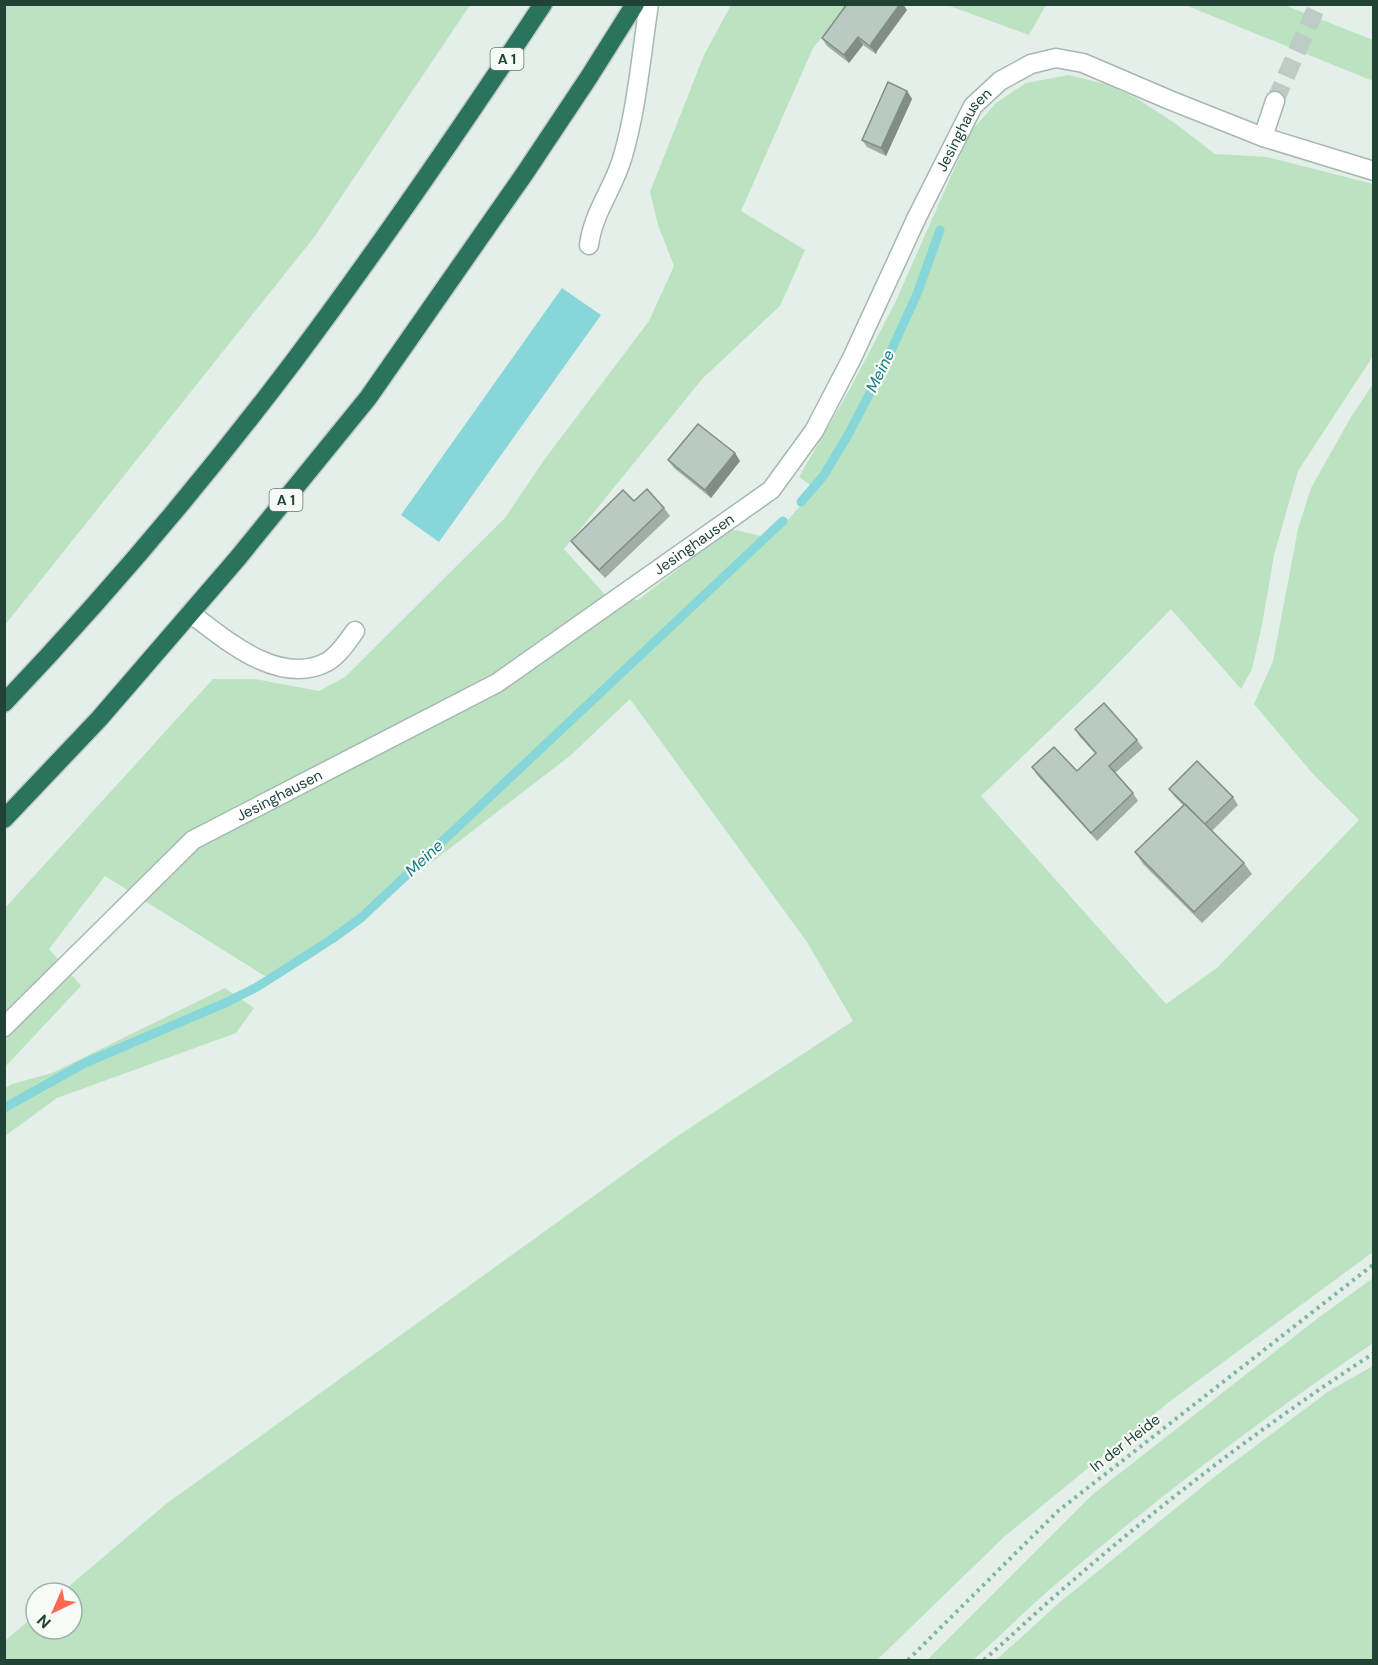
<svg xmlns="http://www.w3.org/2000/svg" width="1378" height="1665" viewBox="0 0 1378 1665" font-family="'DM Sans',sans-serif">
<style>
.green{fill:#bbe2c1}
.water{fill:#87d6d9}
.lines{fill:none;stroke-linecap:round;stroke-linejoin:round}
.stream{stroke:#87d6d9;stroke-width:9}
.street-tunnel{stroke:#bdcdc5;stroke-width:18;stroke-dasharray:18 9;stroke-linecap:butt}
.lane-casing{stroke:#a6b8b0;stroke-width:21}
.street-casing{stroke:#a6b8b0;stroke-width:21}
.highway-casing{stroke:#c1cac7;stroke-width:21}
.path{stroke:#81b6a0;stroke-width:4;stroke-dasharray:3 4.5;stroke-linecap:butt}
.lane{stroke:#fff;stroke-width:18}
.street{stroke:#fff;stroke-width:18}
.highway{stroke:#2a735c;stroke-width:18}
.wall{fill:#9faea7}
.shaded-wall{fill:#828d88}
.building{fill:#b9cac2;stroke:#828d88;stroke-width:1.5}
.labels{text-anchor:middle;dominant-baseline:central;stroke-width:4.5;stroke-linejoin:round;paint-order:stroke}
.shield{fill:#f6fbf8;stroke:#617a70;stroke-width:1.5}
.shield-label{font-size:14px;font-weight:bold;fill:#214336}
.street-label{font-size:15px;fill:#214336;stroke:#f6fbf8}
.water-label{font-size:16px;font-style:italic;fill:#147a81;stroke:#f6fbf8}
</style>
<rect width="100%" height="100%" fill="#e4efe9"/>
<!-- green -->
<path class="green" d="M4 5H470L315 236 5 625Z
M731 5H848L813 48 741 211 805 250 780 306 703 378 564 549 608 598 638 600 730 529 771 538 816 489 799 477 851 387 895 303 971 131 996 103 1026 83 1069 75 1105 84 1136 98 1176 124 1215 154 1267 157 1373 184V356L1298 471 1274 555 1262 625 1252 669 1241 689 1171 609 1095 687 981 796 1166 1004 1217 968 1359 820 1313 774 1254 704 1273 661 1298 529 1311 488 1351 417 1373 384V1252L1169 1402 1005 1536 877 1660H5V1641L36 1614V1629H72V1593H61L166 1504 673 1139 853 1021 807 942 630 699 571 755 440 856 273 981 105 876 49 949 81 986 5 1067V908L213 679H255L319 691 345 677 505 518 544 460 649 321 674 266 658 225 650 192 704 55Z
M947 5H1046L1029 35Z
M1185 5H1284L1373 40V81Z
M225 988 254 1008 236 1033 57 1098 5 1136V1088L12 1084 52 1073Z
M1373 1278V1343C1261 1419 1153 1501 1050 1589 1024 1612 999 1637 973 1660H927L1092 1495 1318 1318Z
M1373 1366V1660H996L1060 1602 1218 1474 1329 1391Z"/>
<!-- water -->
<path class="water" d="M562 288 601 315 439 542 401 515Z"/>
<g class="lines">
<!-- stream -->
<path class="stream" d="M801 502 824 475 848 435 885 364 917 294 940 230
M4 1108 85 1063 225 1003 257 987 332 939 362 917 783 521"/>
<!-- street-tunnel -->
<path class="street-tunnel" d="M1275 101 1318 4"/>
<!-- lane casing -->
<g class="lane-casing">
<path id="lane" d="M589 245C593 213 613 189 622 159 637 109 641 56 649 4
M190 613C226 640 279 687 327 662 339 655 347 642 355 631"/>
</g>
<!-- street casing -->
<g class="street-casing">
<g id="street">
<path d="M1263 137 1275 101"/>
<path id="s1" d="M4 1027 193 840 497 683 771 490 814 431 852 358 917 217 973 106 1000 81 1031 64 1056 58 1083 63 1172 101 1263 137 1374 171"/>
</g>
</g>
<!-- highway casing -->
<g class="highway-casing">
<path id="highway" d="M4 703C107 595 204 480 294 361 381 245 463 125 543 4
M4 819 99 719 237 559 368 398 525 173 589 77 635 4"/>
</g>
<!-- path -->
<path class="path" d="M908 1660 1058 1511 1374 1264
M984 1660C1008 1639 1031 1617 1055 1596 1155 1508 1262 1426 1374 1353"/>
<!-- lane -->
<use href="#lane" class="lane"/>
<!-- street -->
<use href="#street" class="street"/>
<!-- highway -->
<use href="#highway" class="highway"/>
</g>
<!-- wall -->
<path class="wall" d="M907 10 877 51 876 54 863 45 849 63 827 46 822 38Z
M907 91 912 99 886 156 867 147 862 140Z
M668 460 740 461 711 498 674 468Z
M634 501 664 508 670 516 605 578 577 549 571 541Z
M1075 729 1137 740 1143 748 1115 773 1133 793 1138 801 1097 841 1037 775 1032 767 1077 771 1095 753 1080 737Z
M1169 789 1233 797 1238 805 1212 831 1244 863 1252 874 1202 923 1143 864 1135 852 1183 805 1174 796Z"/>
<!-- shaded-wall -->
<path class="shaded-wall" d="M900 4H903L907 10 877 51 876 54 871 47V44Z
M858 37 863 45 849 63 844 55Z
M907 91 912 99 886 156 881 148Z
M735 453 740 461 711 498 705 490Z"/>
<!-- building -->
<path class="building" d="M847 4H900L871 44V47L858 37 844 55 822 38Z
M888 82 907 91 881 148 862 140Z
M698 424 735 453 705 490 668 460Z
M647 489 664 508 599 570 571 541 623 490 634 501Z
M1104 703 1137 740 1109 766 1133 793 1091 833 1032 767 1054 747 1077 771 1096 753 1075 729Z
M1197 761 1233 797 1205 824 1169 789Z
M1185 804 1244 863 1194 912 1135 852Z"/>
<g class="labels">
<!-- shield labels -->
<g class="shield">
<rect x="490.5" y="48" width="33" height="22" rx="4.5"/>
<rect x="269.5" y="489" width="33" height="22" rx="4.5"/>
</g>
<g class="shield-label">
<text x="507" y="59">A 1</text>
<text x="286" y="500">A 1</text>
</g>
<!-- street labels -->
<g class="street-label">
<text stroke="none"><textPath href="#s1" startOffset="1353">Jesinghausen</textPath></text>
<text stroke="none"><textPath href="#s1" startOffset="849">Jesinghausen</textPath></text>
<text stroke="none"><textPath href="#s1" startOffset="363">Jesinghausen</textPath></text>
<text transform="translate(1125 1443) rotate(-38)">In der Heide</text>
</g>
<!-- water labels -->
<g class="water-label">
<text transform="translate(880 371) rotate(-64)">Meine</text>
<text transform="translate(424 858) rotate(-43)">Meine</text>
</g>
</g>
<!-- border -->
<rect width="1378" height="1665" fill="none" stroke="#214336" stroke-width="12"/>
<!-- north arrow -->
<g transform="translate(54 1611) rotate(224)"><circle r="28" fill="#f6fbf8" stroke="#a1b1aa" stroke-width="1.5"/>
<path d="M0-4.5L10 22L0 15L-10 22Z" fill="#ff6952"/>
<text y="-9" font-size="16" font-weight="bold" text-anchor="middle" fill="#214336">N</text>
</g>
</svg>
